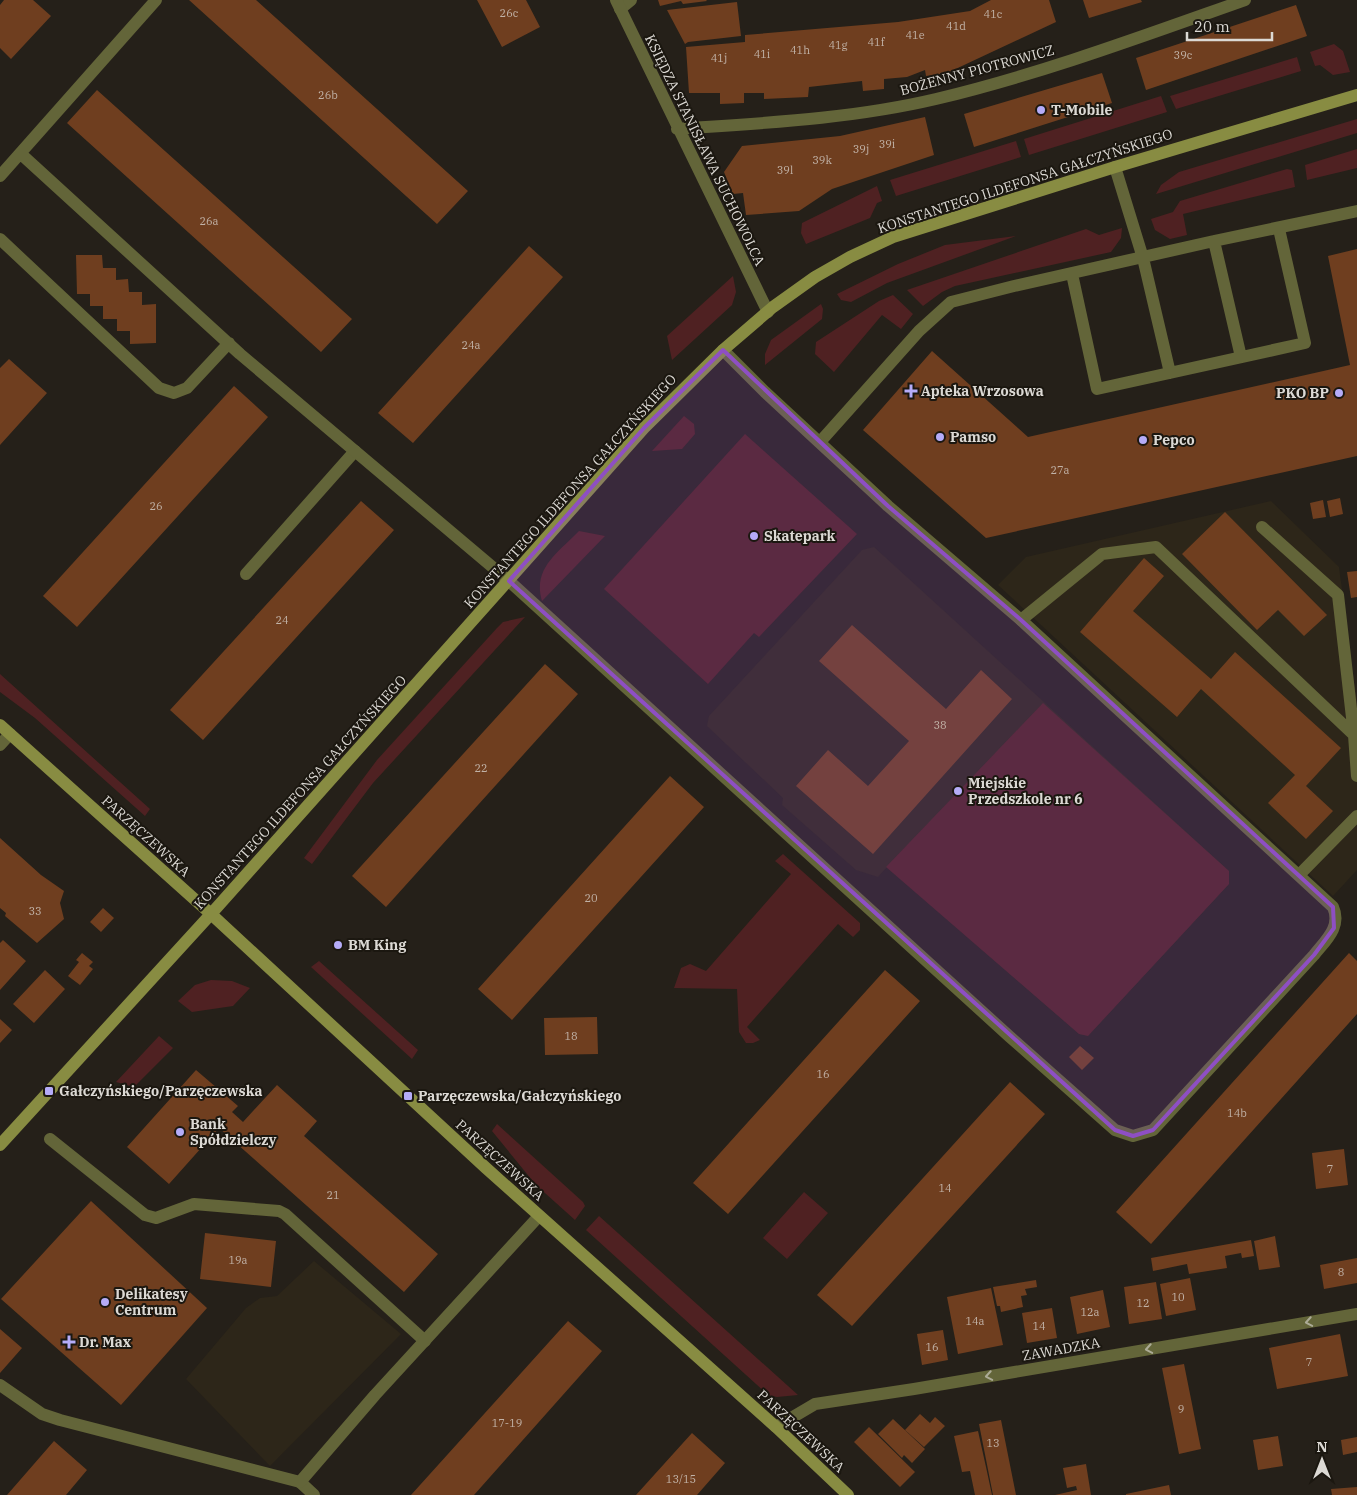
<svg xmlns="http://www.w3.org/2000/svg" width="1357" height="1495" viewBox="0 0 1357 1495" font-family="'IBM Plex Serif',serif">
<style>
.built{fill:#2d2619}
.green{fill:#4f2122}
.building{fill:#6f3e1f}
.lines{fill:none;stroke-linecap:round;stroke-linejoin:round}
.lane{stroke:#636539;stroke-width:12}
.street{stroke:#636539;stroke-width:12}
.secondary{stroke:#888c42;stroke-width:12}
.oneway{stroke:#acab96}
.marked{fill:#8e4fc3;fill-opacity:0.2;stroke:#8e4fc3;stroke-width:4;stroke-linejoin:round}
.poi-dot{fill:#b5acf8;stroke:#1b1710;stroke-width:2}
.labels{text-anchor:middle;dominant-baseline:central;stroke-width:4;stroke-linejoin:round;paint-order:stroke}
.number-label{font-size:11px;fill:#c1b2a7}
.street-label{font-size:14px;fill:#dcd9d4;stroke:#1b1710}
.poi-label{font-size:14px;font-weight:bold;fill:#dcd9d4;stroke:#1b1710;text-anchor:start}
</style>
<rect width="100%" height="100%" fill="#252019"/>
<!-- built -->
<path class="built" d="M1271 501 1339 567 1357 703V870L1333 896 998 585 1026 557Z
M874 547 1229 871V884L1088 1036 1079 1034 887 867 878 877 856 870 782 805 783 798 707 726 709 716 862 550Z
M314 1261 401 1334 270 1466 186 1379 246 1308 260 1298 277 1296Z"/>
<!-- green -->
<path class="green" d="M1334 44 1343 51 1350 72 1333 75 1320 65 1315 66 1310 52Z
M1297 57 1301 71 1176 109 1170 96Z
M1161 96 1167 112 1029 155 1024 139Z
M1357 119V133L1156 194 1161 185 1179 172Z
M1016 141 1021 157 896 196 890 180Z
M1357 149V168L1307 180 1305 165Z
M1287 169 1292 170 1295 187 1183 214 1187 235 1170 239 1155 230 1151 219 1173 212 1180 201Z
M877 186 882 201 877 203 870 218 806 244 801 233 802 223Z
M1122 228 1121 238 1111 252 955 286 942 292 923 306 907 290 1086 229 1099 235Z
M1016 236 887 283 851 302 841 300 837 294 898 264 945 245Z
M733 276 736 292 732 305 672 360 667 336Z
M893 295 913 314 901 329 882 315 834 372 815 354 816 342 879 301Z
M821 304 823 309 822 319 765 365V354L771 340Z
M684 416 694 424 695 434 682 449 652 451Z
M745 434 857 534 759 637 754 633 708 684 604 589Z
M579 531 605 536 542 601C532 568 559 552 579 531Z
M525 617 373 783 312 864 304 858 377 760 497 628 503 622Z
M0 674 150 809 145 816 35 718 0 692Z
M1043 703 1229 871V884L1088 1036 1079 1034 886 867Z
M783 854 860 923V930L853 937 838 924 747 1027 760 1040 753 1043H746L739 1032 737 989 674 988 681 968 690 964 706 971 791 874 775 861Z
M319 961 418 1050 412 1059 311 967Z
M211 980 232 981 250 988 233 1006 192 1012 178 1001 195 985Z
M159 1036 173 1048 134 1087 116 1082Z
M497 1124 583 1202 585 1206 575 1220 536 1185 492 1131Z
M804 1192 828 1213 787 1259 763 1238Z
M599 1216 798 1395 777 1397 768 1395 586 1230Z"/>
<!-- building -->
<path class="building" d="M4 0H33L51 16 11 59 0 48V5Z
M189 0H256L468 191 437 224Z
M477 0H526L540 27 502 47Z
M658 0H706L707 1 683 4 681 1 660 6Z
M991 0H1049L1056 22 947 73 926 76 925 70 907 77 884 79V89L863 91 862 81 809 87 808 97 764 99V93H744V103L720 104V93H689L686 47 745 42V35L898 22 970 11Z
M1083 0H1141L1142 2 1089 18Z
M737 2 741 36 688 42 685 44 667 10Z
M1296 5 1307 36 1146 90 1136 58Z
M1102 73 1112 103 974 147 964 114Z
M97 90 352 319 321 352 67 123Z
M925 117 934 155 832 189 799 211 746 215 743 193 733 194 724 172 742 146 840 136Z
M529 246 563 277 413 443 378 413Z
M1357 249V456L986 538 863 430 932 351 1028 437 1350 365 1328 256Z
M76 255H102L103 268H116V280L128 279 129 292H142V305L156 304V343L130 344V331H117V319H103V306H90V294H77Z
M9 359 47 393 0 445V368Z
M234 386 268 417 77 627 43 596Z
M1340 498 1343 514 1330 517 1327 501Z
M1323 500 1326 517 1313 519 1310 503Z
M361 501 394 530 203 740 170 710Z
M1225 512 1327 615 1304 636 1278 610 1257 630 1182 554Z
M1144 558 1164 576 1133 611 1211 679 1235 652 1341 748 1306 786 1333 811 1306 839 1268 803 1295 775 1201 689 1177 717 1080 632Z
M1357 571V597L1351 598 1347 572Z
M852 625 946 709 981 670 1012 699 873 854 796 786 828 750 868 786 909 741 819 661Z
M545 664 578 694 386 907 352 876Z
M670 776 704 807 512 1020 478 989Z
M0 838 41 875 64 891 60 903 64 919 37 943 5 916 6 913 0 908Z
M103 908 114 918 101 932 90 922Z
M3 940 26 961 0 990V943Z
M82 953 93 962 89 966 93 969 80 985 68 976 79 962 76 960Z
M1349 953 1357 961V1014L1151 1244 1116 1212Z
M45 970 65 989 34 1023 13 1004Z
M885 970 920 1001 728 1214 693 1183Z
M597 1017 598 1054 545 1055 544 1018Z
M0 1019 12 1030 0 1043Z
M1080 1046 1094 1058 1082 1070 1069 1057Z
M196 1070 238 1106 232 1112 243 1122 277 1085 317 1121 304 1136 438 1254 404 1292 219 1128 169 1184 127 1147Z
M1010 1082 1045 1114 852 1326 817 1295Z
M1344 1149 1348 1185 1316 1189 1312 1153Z
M91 1201 207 1308 121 1405 1 1299Z
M205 1233 276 1241 271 1287 200 1279Z
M1275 1236 1280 1267 1259 1270 1254 1241Z
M1251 1240 1254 1256 1242 1258 1241 1253 1225 1256 1227 1268 1189 1274 1187 1264 1153 1271 1151 1258Z
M1357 1258V1283L1324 1289 1320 1265Z
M1190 1278 1196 1310 1166 1316 1160 1284Z
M1036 1280 1037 1287 1025 1289 1027 1295 1021 1296 1023 1307 1001 1312 1000 1306H997L993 1287Z
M1156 1282 1162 1319 1129 1324 1124 1287Z
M991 1288 1003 1345 958 1354 947 1297Z
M1103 1290 1110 1327 1077 1334 1070 1297Z
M1052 1308 1057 1338 1027 1343 1022 1313Z
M568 1321 602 1351 474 1495H411Z
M0 1329 22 1348 0 1373Z
M943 1330 948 1360 922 1365 917 1334Z
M1340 1334 1348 1376 1277 1389 1269 1348Z
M1184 1364 1201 1449 1179 1454 1162 1368Z
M920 1414 930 1423 935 1417 945 1426 924 1447 905 1430Z
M893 1419 925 1449 912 1463 904 1455 902 1458 878 1434Z
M1001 1420 1016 1495H993L979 1424Z
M869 1427 915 1472 900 1487 854 1442Z
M978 1431 986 1467 992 1495H975L970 1471 962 1472 954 1436Z
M692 1433 725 1463 697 1495H636Z
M1278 1436 1283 1466 1258 1470 1253 1440Z
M1357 1437V1452L1343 1455 1341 1440Z
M54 1441 87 1470 66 1495H7Z
M1086 1464 1091 1495H1055L1077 1490 1076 1486 1067 1488 1063 1468Z
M1169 1485 1171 1495H1126V1494Z
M1357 1487V1495H1332L1331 1489Z"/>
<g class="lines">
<!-- lane -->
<path class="lane" d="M620 9 631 0
M1115 167 1143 258 1170 373
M1214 241 1241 357
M1072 274 1097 389 1305 343 1279 229
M820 442 919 331 951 302 1014 286 1214 241 1357 211
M1262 527 1338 595 1354 735
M246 574 355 451
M1021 620 1102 554 1156 547 1354 735 1357 776
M1300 874 1357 816
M50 1139 145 1215 156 1218 194 1204 279 1211 285 1214 425 1341
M300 1482 314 1495"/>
<!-- street -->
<path class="street" d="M616 0 768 312
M677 129C764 123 851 119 936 99 1041 74 1143 36 1245 0
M21 154 240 354 509 581 1010 1037 1115 1130 1133 1136 1153 1130 1314 955C1325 941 1342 927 1333 907L1021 620 888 506 765 392 723 350
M0 176 156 0
M0 239 159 388 174 393 187 388 229 343
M0 745 10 734
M0 1385 42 1414 60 1420 300 1482 375 1395 539 1216
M776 1427 815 1404 914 1389 1357 1314"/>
<!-- secondary -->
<path class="secondary" d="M0 725 211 914 486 1168 776 1427 848 1495
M0 1145 211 914 644 428 723 350 773 307 815 277 850 257 893 237 1115 167 1357 95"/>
</g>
<!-- one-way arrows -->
<defs><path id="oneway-chevron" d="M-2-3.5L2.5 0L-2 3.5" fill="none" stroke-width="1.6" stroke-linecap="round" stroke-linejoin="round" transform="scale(1.25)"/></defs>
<g class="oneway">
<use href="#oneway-chevron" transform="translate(1309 1322) rotate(170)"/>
<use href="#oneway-chevron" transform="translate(1149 1349) rotate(170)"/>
<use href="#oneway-chevron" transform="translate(989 1376) rotate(170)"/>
</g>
<!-- marked area -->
<path class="marked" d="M723 350 888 506 1021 620 1333 907 1334 928 1314 955 1153 1130 1133 1136 1115 1130 509 581 644 428Z"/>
<!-- markers -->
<g class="poi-dot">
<circle cx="1041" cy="110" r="5"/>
<path d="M908.5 383.5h5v5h5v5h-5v5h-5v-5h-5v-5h5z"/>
<circle cx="1339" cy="393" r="5"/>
<circle cx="940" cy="437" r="5"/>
<circle cx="1143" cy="440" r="5"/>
<circle cx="754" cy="536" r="5"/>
<circle cx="958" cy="791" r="5"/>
<circle cx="338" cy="945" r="5"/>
<rect x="44" y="1086" width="10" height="10" rx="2.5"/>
<rect x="403" y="1091" width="10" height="10" rx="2.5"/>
<circle cx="180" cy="1132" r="5"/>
<circle cx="105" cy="1302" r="5"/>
<path d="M66.5 1334.5h5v5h5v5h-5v5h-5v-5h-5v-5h5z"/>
</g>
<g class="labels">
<!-- number labels -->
<g class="number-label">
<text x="509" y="13">26c</text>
<text x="993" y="14">41c</text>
<text x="956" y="26">41d</text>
<text x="915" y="35">41e</text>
<text x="876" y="42">41f</text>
<text x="838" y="45">41g</text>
<text x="800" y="50">41h</text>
<text x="762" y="54">41i</text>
<text x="1183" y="55">39c</text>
<text x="719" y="58">41j</text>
<text x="328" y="95">26b</text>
<text x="887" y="144">39i</text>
<text x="861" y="149">39j</text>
<text x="822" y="160">39k</text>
<text x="785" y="170">39l</text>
<text x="209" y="221">26a</text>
<text x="471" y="345">24a</text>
<text x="1060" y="470">27a</text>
<text x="156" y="506">26</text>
<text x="282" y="620">24</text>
<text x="940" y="725">38</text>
<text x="481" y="768">22</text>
<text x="591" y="898">20</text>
<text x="35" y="911">33</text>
<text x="571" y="1036">18</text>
<text x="823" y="1074">16</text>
<text x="1237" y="1113">14b</text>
<text x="1330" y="1169">7</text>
<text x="945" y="1188">14</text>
<text x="333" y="1195">21</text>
<text x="238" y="1260">19a</text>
<text x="1341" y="1272">8</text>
<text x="1178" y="1297">10</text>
<text x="1143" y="1303">12</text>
<text x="1090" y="1312">12a</text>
<text x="975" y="1321">14a</text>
<text x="1039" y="1326">14</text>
<text x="932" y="1347">16</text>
<text x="1309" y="1362">7</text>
<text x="1181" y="1409">9</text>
<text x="507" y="1423">17-19</text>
<text x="993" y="1443">13</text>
<text x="681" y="1479">13/15</text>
</g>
<!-- street labels -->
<g class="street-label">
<text transform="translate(977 70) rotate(-15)">BOŻENNY PIOTROWICZ</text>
<text transform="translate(705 150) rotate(64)">KSIĘDZA STANISŁAWA SUCHOWOLCA</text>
<text transform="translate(1025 181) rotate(-18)">KONSTANTEGO ILDEFONSA GAŁCZYŃSKIEGO</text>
<text transform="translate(570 491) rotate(-48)">KONSTANTEGO ILDEFONSA GAŁCZYŃSKIEGO</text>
<text transform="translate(300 792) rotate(-48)">KONSTANTEGO ILDEFONSA GAŁCZYŃSKIEGO</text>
<text transform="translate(146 836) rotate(42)">PARZĘCZEWSKA</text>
<text transform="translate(500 1160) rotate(42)">PARZĘCZEWSKA</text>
<text transform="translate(1061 1349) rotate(-10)">ZAWADZKA</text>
<text transform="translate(801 1431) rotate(43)">PARZĘCZEWSKA</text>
</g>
<!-- poi labels -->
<g class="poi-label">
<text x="1051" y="110">T-Mobile</text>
<text x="921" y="391">Apteka Wrzosowa</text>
<text x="1329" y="393" text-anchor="end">PKO BP</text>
<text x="950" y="437">Pamso</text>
<text x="1153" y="440">Pepco</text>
<text x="764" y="536">Skatepark</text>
<text x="968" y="783">Miejskie<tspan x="968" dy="16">Przedszkole nr 6</tspan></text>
<text x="348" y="945">BM King</text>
<text x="59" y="1091">Gałczyńskiego/Parzęczewska</text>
<text x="418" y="1096">Parzęczewska/Gałczyńskiego</text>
<text x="190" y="1124">Bank<tspan x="190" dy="16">Spółdzielczy</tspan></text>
<text x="115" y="1294">Delikatesy<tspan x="115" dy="16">Centrum</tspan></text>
<text x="79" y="1342">Dr. Max</text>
</g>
</g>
<!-- north arrow -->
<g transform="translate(1322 1460)" stroke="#1b1710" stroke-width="4" paint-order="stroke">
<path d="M0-4L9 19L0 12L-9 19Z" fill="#dcd9d4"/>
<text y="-8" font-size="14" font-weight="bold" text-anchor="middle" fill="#dcd9d4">N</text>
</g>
<!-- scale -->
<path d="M1187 32v8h85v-8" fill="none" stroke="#dcd9d4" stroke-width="2.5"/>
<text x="1194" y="32" font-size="15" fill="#dcd9d4" stroke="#1b1710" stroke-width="4" paint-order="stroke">20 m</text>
</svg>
